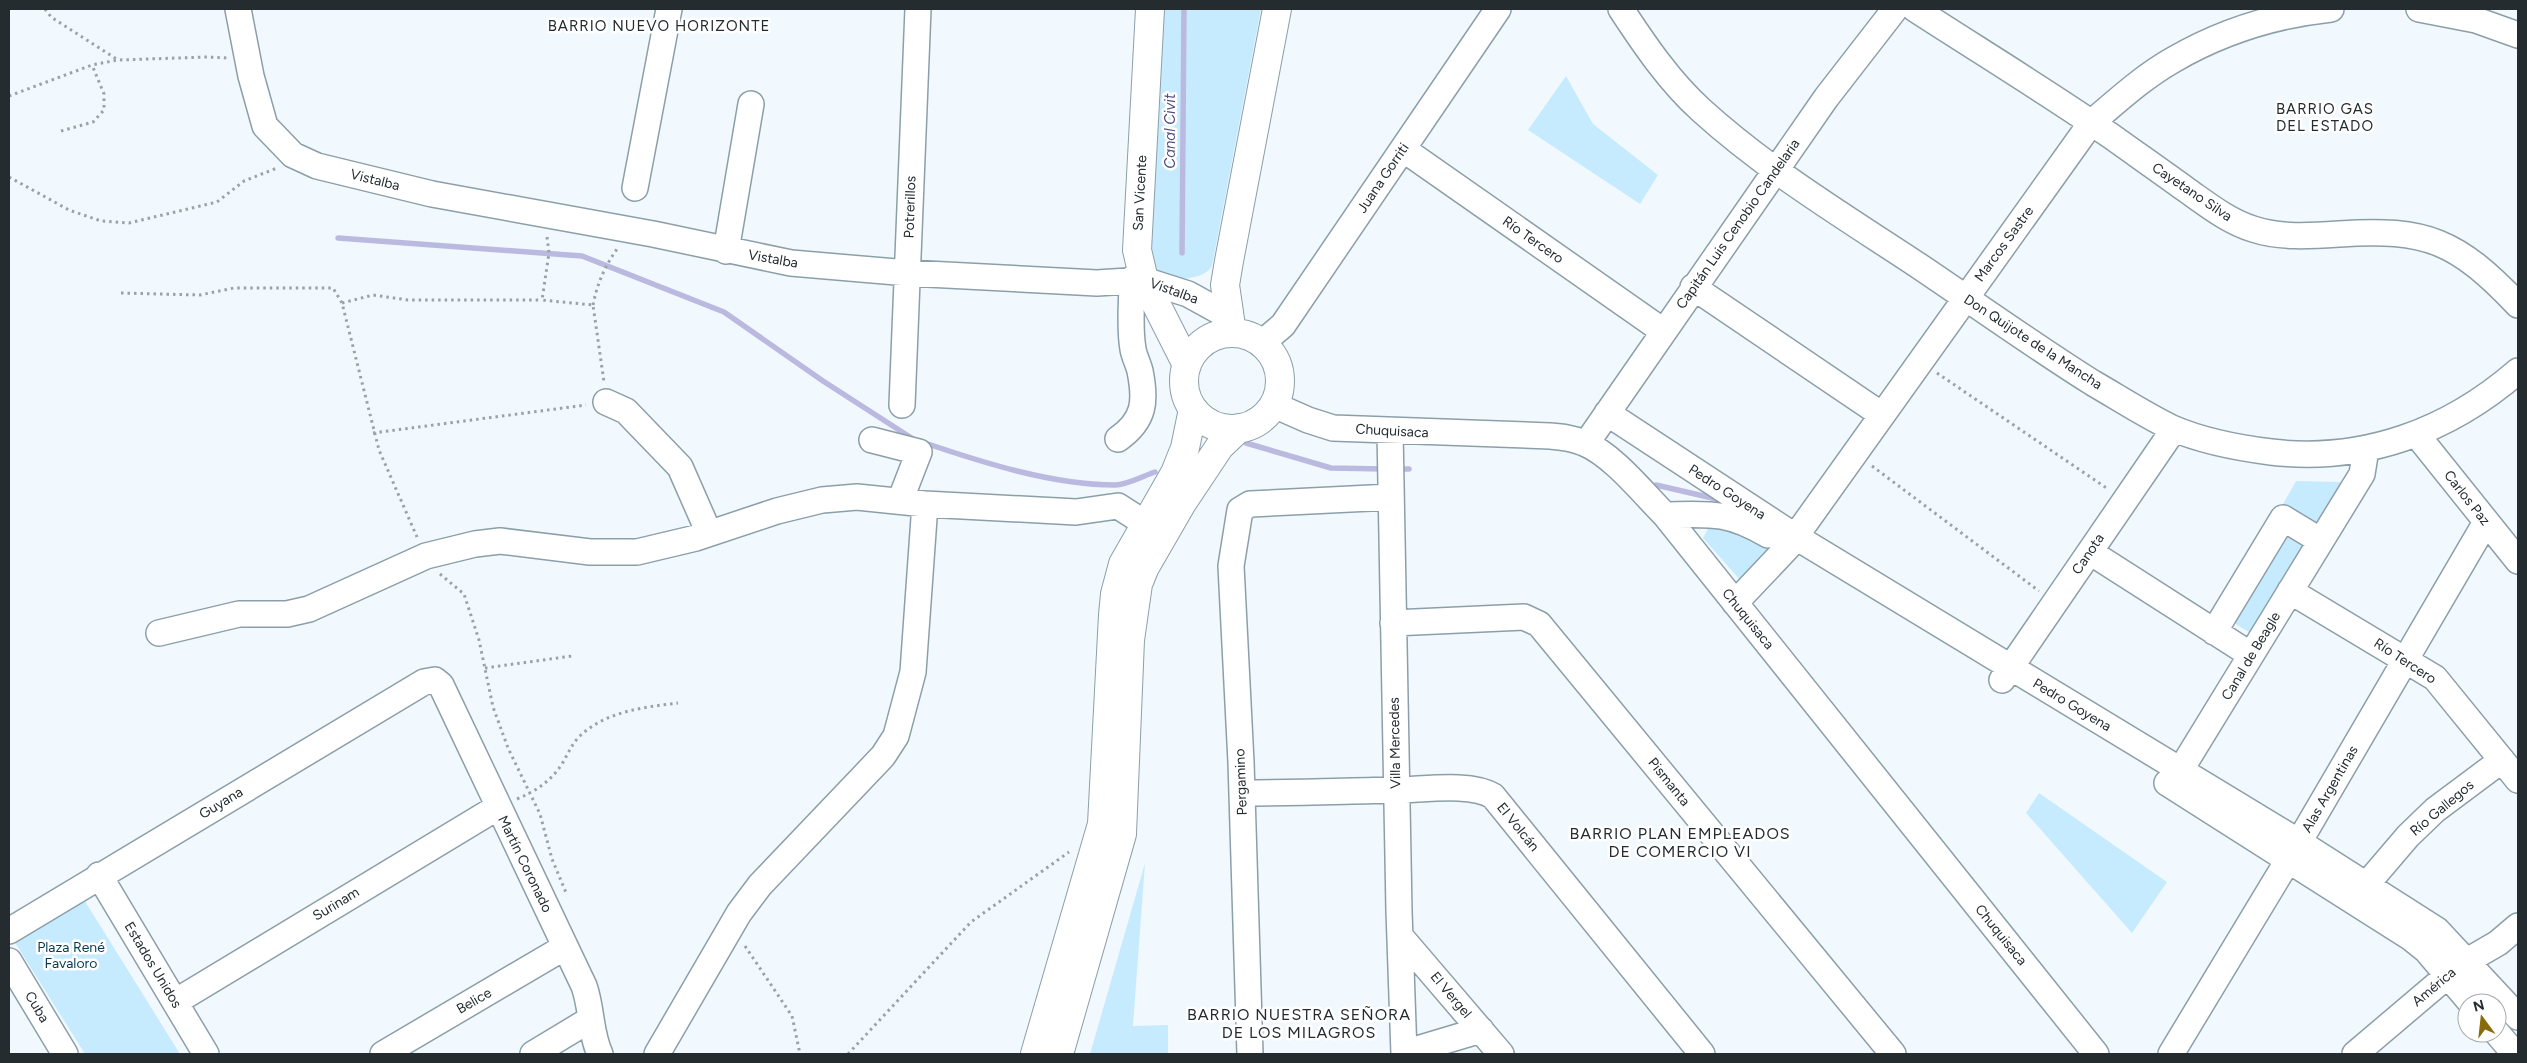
<svg xmlns="http://www.w3.org/2000/svg" width="2527" height="1063" viewBox="0 0 2527 1063" font-family="Figtree,sans-serif">
<style>
.green{fill:#c7ebfe}
.lines{fill:none;stroke-linecap:round;stroke-linejoin:round}
.stream{stroke:#bbb9df;stroke-width:5.5}
.minor-casing{stroke:#8c9fa9;stroke-width:28}
.major-casing{stroke:#8c9fa9;stroke-width:30}
.path{stroke:#9aa2a7;stroke-width:3;stroke-dasharray:2.5 4;stroke-linecap:butt}
.minor{stroke:#fff;stroke-width:25}
.major{stroke:#fff;stroke-width:28}
.labels{text-anchor:middle;dominant-baseline:central;stroke-width:5;stroke-linejoin:round;paint-order:stroke}
.street-label{font-size:14px;fill:#242c30;stroke:#fff}
.park-label{font-size:14px;fill:#003b51;stroke:#fff}
.neighbourhood-label{font-size:15px;letter-spacing:1px;fill:#242c30;stroke:#fff}
.water-label{font-size:15px;font-style:italic;fill:#524c7f;stroke:#fff}
.quarter-label{font-size:16px;letter-spacing:1px;fill:#242c30;stroke:#fff}
</style>
<rect width="100%" height="100%" fill="#f1f9fe"/>
<!-- green -->
<path class="green" d="M1164 9H1261L1212 266C1204 281 1167 283 1155 270L1151 256Z
M1566 76 1593 124 1658 175 1640 204 1528 130Z
M2296 481 2341 482 2318 523 2283 504Z
M1710 525H1731L1770 547 1740 580 1703 538Z
M2285 534 2307 546 2254 635 2232 622Z
M2039 793 2167 882 2132 933 2026 813Z
M1145 863 1133 1026 1168 1025V1054H1090Z
M83 898 180 1054H85L14 941Z"/>
<g class="lines">
<!-- stream -->
<path class="stream" d="M338 238 582 256 724 312 823 381 913 439
M1182 253 1184 9
M922 442C981 462 1052 485 1115 485 1127 485 1143 476 1155 472
M1246 443 1331 468 1384 469
M1396 469H1409
M1656 485 1721 500"/>
<!-- minor casing -->
<g class="minor-casing">
<path id="minor" d="M238 9 251 76 265 126 293 155 317 166 432 194 653 234 791 263 908 273 1097 283 1144 280 1188 294 1228 316
M1621 9C1644 44 1669 81 1701 110 1767 170 1845 217 1919 266 1977 305 2034 346 2093 383 2119 398 2145 415 2172 428 2202 441 2239 448 2271 452 2364 463 2449 431 2518 371
M1915 9C1980 51 2047 92 2111 136 2136 154 2162 172 2188 191 2208 205 2228 221 2253 229 2280 238 2310 236 2339 234 2427 228 2457 241 2518 305
M2419 9 2476 20 2518 35
M1403 149 1663 331
M635 188 669 9
M726 251 751 104
M1693 287 1882 415
M1262 343 1283 325 1498 9
M606 402 626 411 680 467 709 533
M902 405 918 9
M1274 405 1308 420 1333 428 1550 436C1562 437 1573 438 1584 443 1613 455 1642 492 1665 515L2096 1054
M1607 413 1796 537 2299 842 2437 930 2518 1017
M1390 431 1399 911 1404 1054
M2417 435 2518 561
M1118 439C1145 420 1146 401 1140 371 1138 363 1134 356 1133 349 1129 327 1132 302 1132 279
M872 440 919 452 900 501
M1586 444 1826 98 1895 9
M1665 515C1710 514 1727 511 1768 535
M2090 552 2251 655
M2290 591 2435 678 2518 780
M1735 603 1788 547 2091 123C2117 101 2143 77 2173 60 2221 32 2275 15 2331 9
M1393 623 1524 617 1539 624 1893 1054
M2214 632 2283 518 2321 541
M159 633 239 614H287L309 609 426 556 475 544 500 541 590 552H637L696 538 777 511 822 500 857 497 925 504 1076 512 1118 506 1146 524
M2002 680 2174 429
M2180 771 2362 474 2366 449
M2167 783 2411 938 2426 950 2471 1003
M1242 793C1293 793 1344 791 1395 790 1422 790 1470 782 1493 796L1702 1054
M99 875 206 1054
M2367 884 2408 836 2435 810 2502 760
M9 931 424 682 435 680 441 685 584 986C592 1008 590 1033 600 1054
M1400 936 1501 1054
M9 961 65 1054
M175 1002 498 807
M2497 1033 2515 1054
M1404 1053 1481 1030
M383 1054 565 947
M533 1054 591 1019
M657 1054 739 913 760 885 883 756 896 736 913 672 925 504
M1250 1054 1241 762 1231 566 1240 510 1250 504 1391 497
M2171 1054 2299 842 2486 522
M2355 1054 2447 976 2467 961 2498 943 2518 926"/>
</g>
<!-- major casing -->
<g class="major-casing">
<path id="major" d="M1150 9 1137 250 1144 280 1187 365
M1232 333 1225 285 1229 261 1277 9
M1184 381a48 48 0 1 1 96 0a48 48 0 1 1-96 0Z
M1035 1054 1102 824 1113 615 1115 594 1123 564 1175 473 1185 448 1193 409
M1059 1054 1122 834 1130 640 1138 584 1145 567 1182 503 1220 446 1239 428"/>
</g>
<!-- path -->
<path class="path" d="M45 9 51 17 118 60
M9 96 92 65 118 60 208 57 227 58
M61 131 93 122 104 110V94L92 65
M9 177 69 210 101 221 129 223 217 202 244 181 277 168
M547 237 549 253 542 300 593 305 604 382
M121 293 200 295 234 288H333L342 303 379 450 417 537
M342 303 373 295 408 300H542
M593 305C597 284 605 266 617 249
M1937 373 2108 489
M373 433 586 405
M1872 466 2039 591
M440 574 464 594 479 640 493 707 508 748 540 814 552 859 567 895
M485 668 572 656
M517 799C536 791 551 781 562 764 568 754 572 743 581 735 607 711 645 707 678 703
M745 946 792 1016 800 1054
M848 1054 971 922 1069 852"/>
<!-- minor -->
<use href="#minor" class="minor"/>
<!-- major -->
<use href="#major" class="major"/>
</g>
<g class="labels">
<!-- street labels -->
<g class="street-label">
<text transform="translate(1383 178) rotate(-56)">Juana Gorriti</text>
<text transform="translate(375 180) rotate(14)">Vistalba</text>
<text transform="translate(2192 192) rotate(34)">Cayetano Silva</text>
<text transform="translate(1140 193) rotate(-87)">San Vicente</text>
<text transform="translate(910 207) rotate(-88)">Potrerillos</text>
<text transform="translate(1738 224) rotate(-55)">Capitán Luis Cenobio Candelaria</text>
<text transform="translate(1533 240) rotate(35)">Río Tercero</text>
<text transform="translate(2004 244) rotate(-54)">Marcos Sastre</text>
<text transform="translate(773 259) rotate(10)">Vistalba</text>
<text transform="translate(1174 291) rotate(20)">Vistalba</text>
<text transform="translate(2033 342) rotate(33)">Don Quijote de la Mancha</text>
<text transform="translate(1392 431) rotate(3)">Chuquisaca</text>
<text transform="translate(1727 492) rotate(33)">Pedro Goyena</text>
<text transform="translate(2467 498) rotate(52)">Carlos Paz</text>
<text transform="translate(2088 554) rotate(-56)">Canota</text>
<text transform="translate(1748 619) rotate(51)">Chuquisaca</text>
<text transform="translate(2251 656) rotate(-59)">Canal de Beagle</text>
<text transform="translate(2405 661) rotate(33)">Río Tercero</text>
<text transform="translate(2072 705) rotate(31)">Pedro Goyena</text>
<text transform="translate(1395 743) rotate(-91)">Villa Mercedes</text>
<text transform="translate(1241 782) rotate(-92)">Pergamino</text>
<text transform="translate(1669 782) rotate(51)">Pismanta</text>
<text transform="translate(2330 789) rotate(-60)">Alas Argentinas</text>
<text transform="translate(221 803) rotate(-31)">Guyana</text>
<text transform="translate(2442 808) rotate(-40)">Río Gallegos</text>
<text transform="translate(1518 827) rotate(51)">El Volcán</text>
<text transform="translate(525 864) rotate(64)">Martín Coronado</text>
<text transform="translate(336 904) rotate(-31)">Surinam</text>
<text transform="translate(2001 935) rotate(51)">Chuquisaca</text>
<text transform="translate(153 965) rotate(59)">Estados Unidos</text>
<text transform="translate(2434 987) rotate(-40)">América</text>
<text transform="translate(1451 995) rotate(50)">El Vergel</text>
<text transform="translate(474 1001) rotate(-30)">Belice</text>
<text transform="translate(37 1007) rotate(59)">Cuba</text>
</g>
<!-- park labels -->
<g class="park-label">
<text x="71" y="947">Plaza René<tspan x="71" dy="16">Favaloro</tspan></text>
</g>
<!-- neighbourhood labels -->
<g class="neighbourhood-label">
<text x="659" y="26">BARRIO NUEVO HORIZONTE</text>
<text x="2325" y="109">BARRIO GAS<tspan x="2325" dy="17">DEL ESTADO</tspan></text>
</g>
<!-- water labels -->
<g class="water-label">
<text transform="translate(1170 131) rotate(-90)">Canal Civit</text>
</g>
<!-- quarter labels -->
<g class="quarter-label">
<text x="1680" y="833">BARRIO PLAN EMPLEADOS<tspan x="1680" dy="18">DE COMERCIO VI</tspan></text>
<text x="1299" y="1014">BARRIO NUESTRA SEÑORA<tspan x="1299" dy="18">DE LOS MILAGROS</tspan></text>
</g>
</g>
<!-- border -->
<rect width="2527" height="1063" fill="none" stroke="#242c30" stroke-width="20"/>
<!-- north arrow -->
<g transform="translate(2482 1018) rotate(345)"><circle r="24" fill="#ffffff" stroke="#a7abac"/>
<path d="M0-4L9 19L0 12L-9 19Z" fill="#896b0a"/>
<text y="-8" font-size="14" font-weight="bold" text-anchor="middle" fill="#242c30">N</text>
</g>
</svg>
